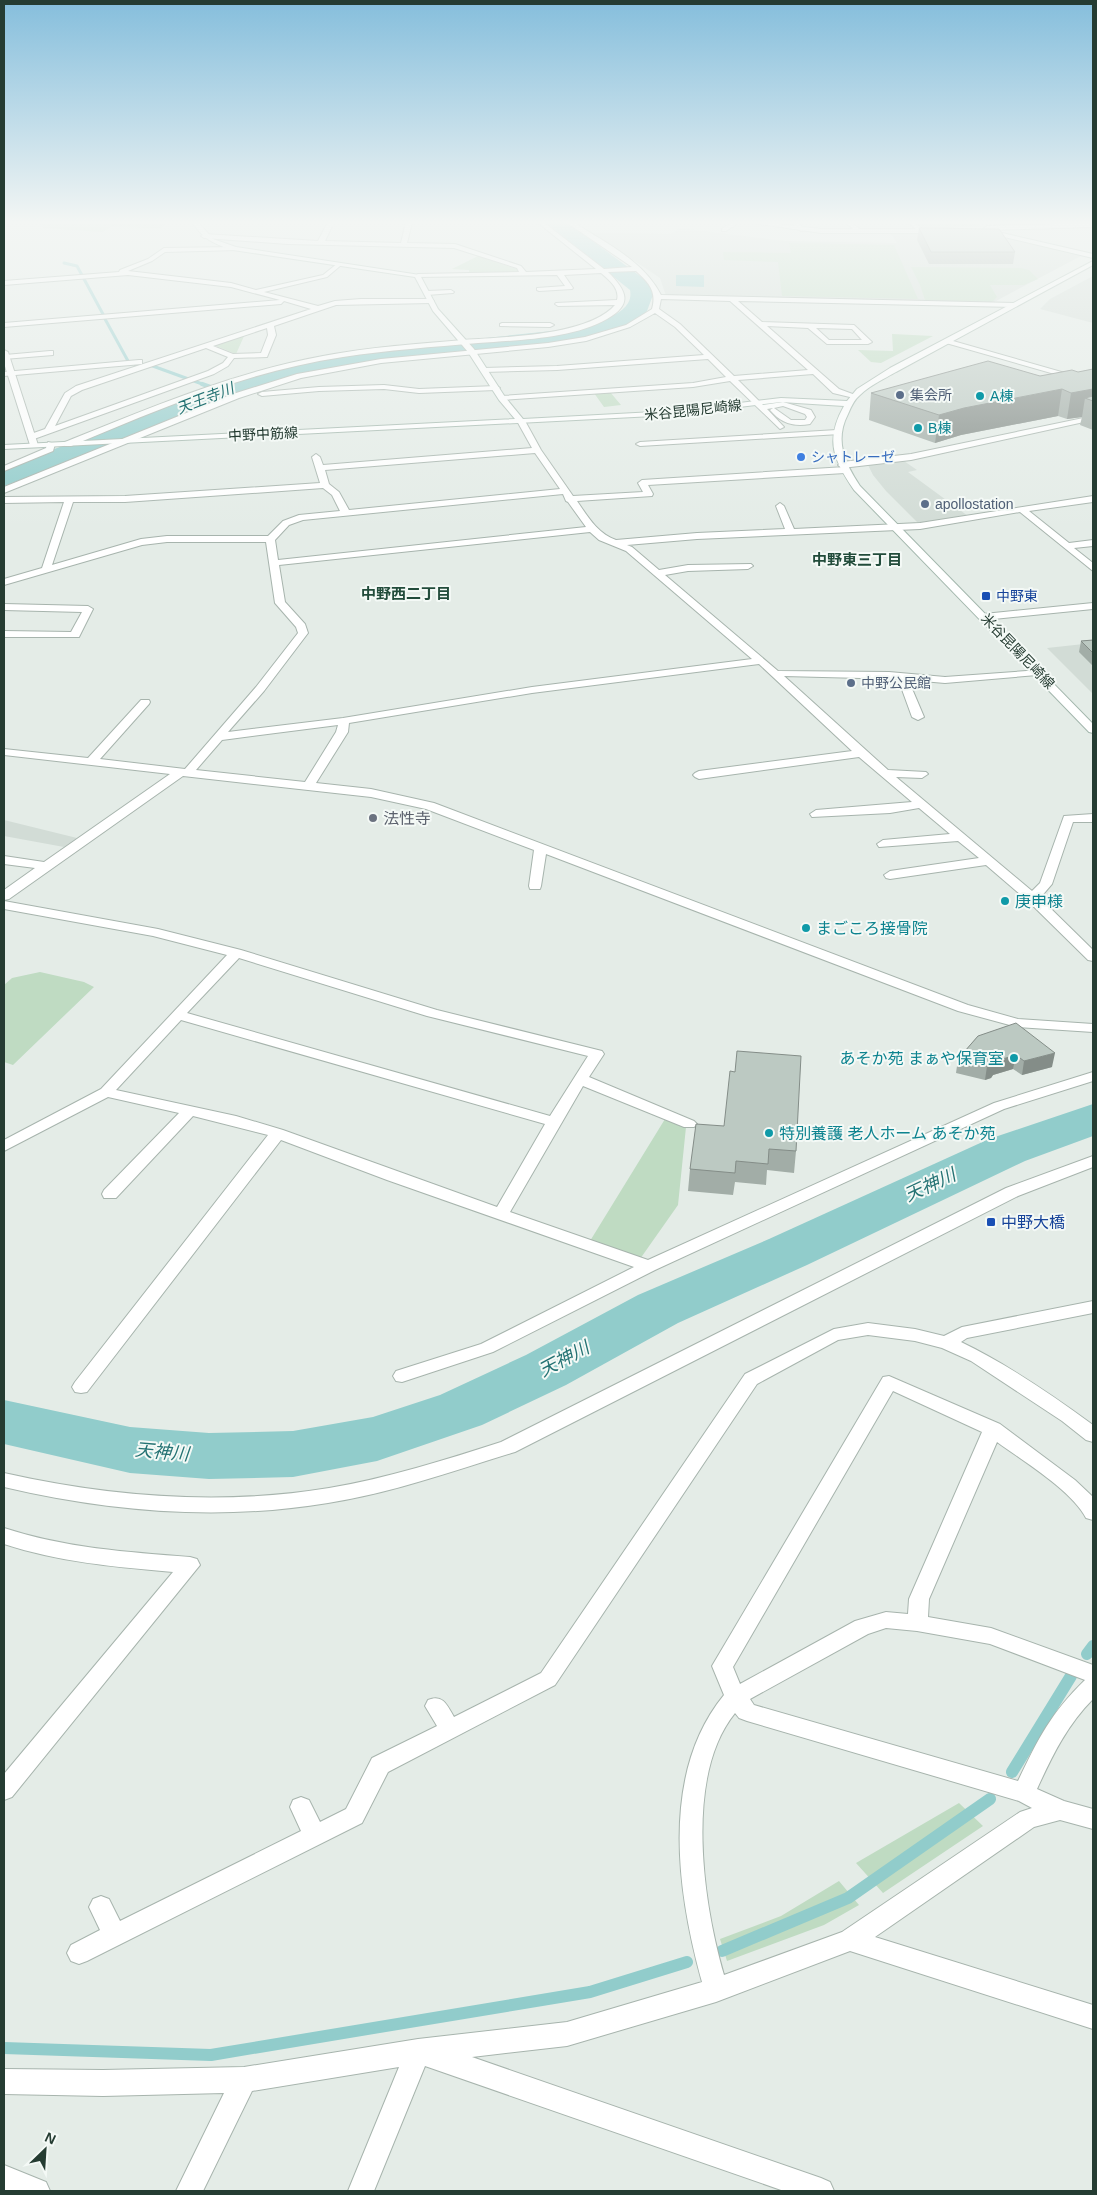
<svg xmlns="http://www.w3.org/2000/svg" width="1097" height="2195" viewBox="0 0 1097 2195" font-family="Arial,'Noto Sans JP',sans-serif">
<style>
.built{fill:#d2dcd6}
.green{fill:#bfdbc2}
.water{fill:#91cccb}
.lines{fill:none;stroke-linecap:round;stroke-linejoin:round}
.stream-far2{stroke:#91cccb;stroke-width:3}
.stream-far1{stroke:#91cccb;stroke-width:4.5}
.stream{stroke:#91cccb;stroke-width:12}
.river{fill:#91cccb;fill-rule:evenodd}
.minor-casing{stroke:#a7b4ad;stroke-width:2}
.tertiary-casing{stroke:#a7b4ad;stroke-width:2}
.secondary-casing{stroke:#a3b7ad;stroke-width:2}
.minor{fill:#fff;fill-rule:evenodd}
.tertiary{fill:#fff;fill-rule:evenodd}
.secondary{fill:#fff;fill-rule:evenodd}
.wall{fill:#a2ada7}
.shaded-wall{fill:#848d88}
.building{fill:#bcc9c2;stroke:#848d88}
.service-dot{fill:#5c6f8a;stroke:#f4f9f6;stroke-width:2}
.culture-dot{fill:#0f9aa8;stroke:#f4f9f6;stroke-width:2}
.shop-dot{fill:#3f7fe0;stroke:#f4f9f6;stroke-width:2}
.transit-dot{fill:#1a4fb4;stroke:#f4f9f6;stroke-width:2}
.worship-dot{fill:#6b7280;stroke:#f4f9f6;stroke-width:2}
.labels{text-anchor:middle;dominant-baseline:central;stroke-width:4;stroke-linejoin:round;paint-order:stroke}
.far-service-label{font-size:14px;fill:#4e5e75;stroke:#f4f9f6;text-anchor:start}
.far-culture-label{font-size:14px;fill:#0d838f;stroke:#f4f9f6;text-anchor:start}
.far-street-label{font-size:14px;fill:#253c32;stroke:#f4f9f6}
.far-shop-label{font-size:14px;fill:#366cbe;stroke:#f4f9f6;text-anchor:start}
.far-transit-label{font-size:14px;fill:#164399;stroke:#f4f9f6;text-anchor:start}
.far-water-label{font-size:15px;font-style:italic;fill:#247273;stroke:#f4f9f6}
.far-neighbourhood-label{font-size:15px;font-weight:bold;fill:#224c3b;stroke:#f4f9f6}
.worship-label{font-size:16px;fill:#5b616d;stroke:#f4f9f6;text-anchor:start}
.culture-label{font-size:16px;fill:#0d838f;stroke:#f4f9f6;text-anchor:start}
.transit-label{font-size:16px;fill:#164399;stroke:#f4f9f6;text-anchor:start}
.water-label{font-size:18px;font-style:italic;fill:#247273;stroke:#f4f9f6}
</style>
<rect width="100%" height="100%" fill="#e4ece7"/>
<!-- built -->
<path class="built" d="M680 228 785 241 897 243 890 233H986L1081 256 994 302 666 296 660 278 593 233 671 234Z
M1093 276V323L1040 309 1050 299Z
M904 461 917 470 908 472 968 516 919 524 886 491 873 475 868 465Z
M1093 643V694L1047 648Z
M4 820 77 838 64 847 4 836Z"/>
<!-- green -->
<path class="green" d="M28 222H169L161 228 111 227 103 232 43 228 41 224Z
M914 222H973L980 226 924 229Z
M789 243 894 245 918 299 782 296 778 262 724 260 723 252 791 253Z
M478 256 517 269 521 274H469V270L452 269Z
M911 267 1021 268 1029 270 1038 279 1024 285H990L997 297 992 302 925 300 920 285Z
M245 334 236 354 214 345Z
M892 334 933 336 881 363 871 362 858 350 893 351Z
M610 392 621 405 604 407 594 393Z
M40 972 84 982 94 987 13 1065 4 1062V985L12 978Z
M665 1119 686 1127 678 1205 640 1259 590 1241Z
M959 1803 983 1826 883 1893 856 1863Z
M839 1881 859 1905 824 1925 727 1961 720 1939 781 1916Z"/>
<!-- water -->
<path class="water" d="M676 275H704V287L676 286Z"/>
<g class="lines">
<!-- stream-far2 -->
<path class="stream-far2" d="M64 263 77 266 104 316
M105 319 128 361
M150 365 205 385"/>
<!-- stream-far1 -->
<path class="stream-far1" d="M202 384 222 391"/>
<!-- stream -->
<path class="stream" d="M1087 1654 1093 1646
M1012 1772 1071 1676
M722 1951 848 1898 990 1799
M4 2048 211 2055 590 1992 687 1962"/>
<!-- river -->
<path class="river" d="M545 222H567L648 282 653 295 647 311 639 320 611 333 561 344 325 369 282 379 241 392 169 420 128 440 4 486V468L110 428 151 410 223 382 275 366 325 355 561 330C581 326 636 318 630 290Z
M1093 1104V1136L1025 1161 807 1265 678 1323 566 1385 482 1425 377 1461 293 1477 209 1479 130 1473 4 1444V1400L130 1427 209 1433 293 1431 373 1417 440 1395 526 1355 638 1295 769 1239 989 1139Z"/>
<!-- minor casing -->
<g class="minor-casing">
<path id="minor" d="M328 222H334L325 241 401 243 406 222H412L407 243 455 244 521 266 526 272 596 269 537 222H543L604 269 632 267 566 222H573C604 242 644 261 661 295L1015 303 1018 305 1015 307 738 301 762 322 854 325 872 342 868 344H827L808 328 767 326 839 389 858 396 854 398 833 393 813 374 738 380 763 405 783 402 811 410 815 417 810 424C793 427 781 423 770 410L773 408 767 409 784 427 780 429 730 381 693 387 502 400 498 398 502 396 693 383 726 377 708 359 557 370 484 372 480 370 484 368 557 366 704 355 675 327 655 313 630 327 586 341 548 347 381 363 301 378 239 398 4 493V487L233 394 297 374 381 359 548 343 585 337 626 325 652 309C657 291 649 283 636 271L608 272C626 290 634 304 607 319 572 339 518 340 478 343 433 347 388 350 343 357 248 371 159 409 71 446H65V442C149 408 234 372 323 356 369 347 416 344 463 340 503 337 588 336 615 305L558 306 555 304 556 303 617 300C620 288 609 280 601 273L564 275 573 288 572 289 539 291 537 290V288L565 286 557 275 416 277 415 276 418 274 519 272 517 268 454 248 288 244 204 238 201 236 204 234 318 241ZM661 299 730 301 808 370 734 376 680 324 659 309ZM816 328 852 329 862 340H829ZM783 406 805 414 807 417 805 420H791L774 408Z
M733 222H740L726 231H722V229Z
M790 222H796L806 230 801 231Z
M907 222H913L925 231 920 232Z
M1093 223V227L988 230 983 233 980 231 987 226Z
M235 247 237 250 165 252 152 261 128 271 231 283 256 290 323 275 338 263 340 264V266L327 277 264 292 318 306 335 301 361 299H431L434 301 431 303 336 305 274 326 276 335 267 357 234 358 228 366 214 374 34 439H28V435L45 429 65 393 76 386 311 309 284 301 281 304 4 327V323L280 300 231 287 128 275 4 285V281L119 272 120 270 148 259 164 248ZM267 328 268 335 261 353 233 354 213 346ZM206 348 228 357 223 363 208 371 55 426 71 396 82 390Z
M451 290 454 292 453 293 427 295 424 293 427 291Z
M502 323H550L554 325 550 327 500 326V324Z
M946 339 1093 381V385L946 343Z
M50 351H53V355L4 359 5 355Z
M139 360H142V364L4 376V372Z
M384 385 419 389 496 386 500 388 496 390 419 393 384 389 319 391 262 396 258 394 262 392 319 387Z
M1093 416V420L911 460 842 468 838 465 842 462 911 454Z
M518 419H524L541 450 573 496 643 492 638 483 642 480 845 467 849 470 845 473 648 485 653 494 652 496 577 501C588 517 597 533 616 540L697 533 785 529 776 506 780 503 784 506 794 529 920 523 1093 496V502L1029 511 1069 543 1093 540V546L1074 548 1093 563V571L1020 512 920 529 697 539 627 545 632 547 659 570 688 565 751 564 753 566 748 569 688 571 665 575 778 671 889 672 945 677 1041 670 1042 672 1041 674 1037 675 945 683 911 680 910 684 924 717 918 720 912 717 900 684V679L784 676 888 770 926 772 928 774 922 778 896 777 1032 891 1040 883 1064 816 1093 814V822H1073L1052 884 1040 898 1093 950V961L1088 960 1028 901 986 865 890 879 886 878 884 875 890 871 979 858 958 841 879 847 877 844 883 840 950 834 919 808 890 813 812 817 810 814 816 810 912 802 859 757 699 779 695 777 693 775 695 773 699 771 852 751 759 664 532 693 349 723 348 732 316 783 371 789 434 803 968 1005 1018 1019 1093 1024V1032L1017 1027 958 1011 546 854 541 886 540 889H530L529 886 534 850 426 809 371 797 183 776 9 899 4 900V890L35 868 4 864V856L44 862 170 774 4 755V749L88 758 141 700H149L150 702 149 704 100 759 185 769 256 687 298 633 296 627 275 603 266 542H167L142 545 4 585V579L42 568 64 502 4 503V497L125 496 320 483 312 457 316 454 320 457 323 465 532 448 517 421ZM535 453 560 489 349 510 339 492 329 484 325 470ZM323 488 332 495 340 511 299 515 283 521 268 536H167L141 539 52 565 73 502H125ZM563 494 566 501 568 502 586 527 278 560 275 540 289 525 303 520ZM590 532 599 540 626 551 752 659 532 687 343 718 228 732 264 691 308 633 305 624 285 602 279 565ZM338 725 336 732 305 782 196 770 222 740Z
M837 430H840V434L640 446 636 444 640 442Z
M48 442 55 444 53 451 4 471V466L46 448Z
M1093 603V609L984 620 979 617 984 614Z
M4 604 88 606 93 609 79 637H4V631L71 632 82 612 4 610Z
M4 901 158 929 241 950 437 1010 602 1051 604 1054 589 1077 694 1121 697 1124 694 1127H684L583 1086 510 1212 648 1260 994 1103 1093 1072V1081L1004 1109 655 1270 493 1352 402 1382 396 1381 393 1376 396 1371 481 1344 634 1267 387 1180 281 1140 87 1392 81 1393 75 1392 72 1387 75 1382 268 1135 193 1116 116 1198H104L102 1194 104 1190 179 1113 108 1097 4 1151V1140L101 1089 227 955 153 936 4 909ZM239 958 427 1016 588 1056 550 1116 187 1013ZM181 1020 545 1124 497 1207 283 1130 236 1116 116 1090Z
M1093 1301V1313L967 1338 961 1342C1007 1364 1052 1395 1093 1425V1442L1086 1440 1062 1421 971 1361 942 1348 915 1341 868 1335 838 1340 757 1384 555 1685 388 1772 362 1823 87 1961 79 1964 71 1961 67 1953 71 1945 100 1930 89 1907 93 1899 101 1896 109 1899 120 1921 301 1831 290 1807 293 1800 301 1797 309 1800 320 1822 346 1809 372 1758 437 1726 425 1706 428 1700C443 1694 447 1705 454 1717L541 1673 745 1374 834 1329 868 1323 915 1329 944 1336 962 1327Z
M889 1376 1000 1424 1075 1480 1093 1497V1520L1086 1518C1071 1490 1023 1461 997 1442L929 1599 928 1617 991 1628 1093 1665V1699C1067 1725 1052 1756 1037 1789L1064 1801 1093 1809V1829L1060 1820 1034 1827 875 1937 1093 2005V2029L850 1951 716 2002 567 2046 472 2057 821 2178 830 2182 834 2191H784L425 2066 374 2191H348L399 2067 252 2091 203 2191H176L224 2093 103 2096 4 2094V2069L103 2070 244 2067 418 2039 567 2022 702 1982C677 1892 660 1773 724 1695L712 1666 883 1377ZM893 1391 982 1432 909 1599 908 1614 886 1612 855 1621 740 1684 733 1667ZM886 1628 917 1631 990 1644 1085 1680C1051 1713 1038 1739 1018 1781L754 1705 750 1699 868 1634ZM735 1713 739 1718 747 1721 1019 1801 1032 1808 1020 1812 842 1932 724 1975C703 1902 684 1776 735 1713Z
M4 1528C65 1548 127 1552 190 1557L197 1559 200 1565 12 1797 4 1800V1774L173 1572C115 1567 59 1562 4 1544Z
M4 2165 46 2182 50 2191H4Z"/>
</g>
<!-- tertiary casing -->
<g class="tertiary-casing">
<path id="tertiary" d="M845 222H851L862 231 857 232Z
M4 350 8 352 38 445 37 447 30 445 4 363Z
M1093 1156V1167L1018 1196 515 1452C453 1471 392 1493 328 1503 220 1521 110 1512 4 1487V1473C111 1497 220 1506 329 1488 388 1478 445 1460 501 1442L1006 1188Z"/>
</g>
<!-- secondary casing -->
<g class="secondary-casing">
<path id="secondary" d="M192 222H198L213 239 236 247 420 275 438 309 474 349 505 397 523 419 673 411 781 398 847 401 857 389 890 368 1093 261V265L896 372C884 379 870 385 860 395 854 400 851 407 848 414 834 441 845 463 860 486L1093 724V733L1089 732 854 490C833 459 825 440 844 406L781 402 673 415 4 449V445L515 419 499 400 468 352 433 311 415 277 233 250C214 244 203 239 192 222Z
M746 222H761L821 229H937L940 231 937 233H821Z
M985 229 1093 254V258L983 232Z"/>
</g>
<!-- minor -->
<use href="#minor" class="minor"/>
<!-- tertiary -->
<use href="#tertiary" class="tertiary"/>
<!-- secondary -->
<use href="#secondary" class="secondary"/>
</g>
<!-- wall -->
<path class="wall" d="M919 228 1015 252 1013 264H929L917 240Z
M1093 369V430L1080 425 1082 417 1067 419 1058 416 961 435 935 443 869 420 871 393 1078 372Z
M1093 640V666L1079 652 1081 641Z
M978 1036 1052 1067 1022 1075 1013 1069 993 1075 991 1078 985 1080 956 1073 958 1059Z
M724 1126 796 1151 794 1173 767 1170 766 1185 735 1182 733 1195 688 1191 690 1169Z"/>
<!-- shaded-wall -->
<path class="shaded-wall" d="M1062 389 1058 416 961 435 935 443 939 415 964 408Z
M1093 389V401L1085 398 1082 417 1067 419 1071 393Z
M1055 1053 1052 1067 1022 1075 1024 1061Z
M1016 1055 1013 1069 993 1075 991 1078 985 1080 987 1066 996 1061Z"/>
<!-- building -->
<path class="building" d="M919 228 999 229 1015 252H931Z
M988 361 1040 376 1072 370 1078 372 1093 369V389L1071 393 1062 389 964 408 939 415 871 393Z
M1093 396V401L1085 398Z
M1093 640V653L1081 641Z
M1016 1023 1055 1053 1024 1061 1016 1055 996 1061 994 1064 987 1066 958 1059 978 1036Z
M737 1051 801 1056 796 1151 769 1149 768 1164 736 1161 735 1173 690 1169 696 1124 724 1126 730 1071 735 1072Z"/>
<!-- sky -->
<linearGradient id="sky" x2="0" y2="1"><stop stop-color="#85bedc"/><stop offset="0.42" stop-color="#f3f6f4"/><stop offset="1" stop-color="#f3f6f4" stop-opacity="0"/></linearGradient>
<rect width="1097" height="529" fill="url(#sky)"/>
<!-- markers -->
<g class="service-dot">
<circle cx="900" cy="395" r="5"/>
<circle cx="925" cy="504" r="5"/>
<circle cx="851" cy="683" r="5"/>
</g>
<g class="culture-dot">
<circle cx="980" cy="396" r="5"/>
<circle cx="918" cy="428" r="5"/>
<circle cx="1005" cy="901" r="5"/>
<circle cx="806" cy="928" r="5"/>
<circle cx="1014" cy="1058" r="5"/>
<circle cx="769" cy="1133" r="5"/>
</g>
<circle class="shop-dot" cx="801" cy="457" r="5"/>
<g class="transit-dot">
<rect x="981" y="591" width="10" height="10" rx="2.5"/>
<rect x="986" y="1217" width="10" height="10" rx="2.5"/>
</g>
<circle class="worship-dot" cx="373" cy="818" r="5"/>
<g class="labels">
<!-- far-service labels -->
<g class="far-service-label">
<text x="910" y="395">集会所</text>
<text x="935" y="504">apollostation</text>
<text x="861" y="683">中野公民館</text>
</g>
<!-- far-culture labels -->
<g class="far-culture-label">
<text x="990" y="396">A棟</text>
<text x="928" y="428">B棟</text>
</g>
<!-- far-street labels -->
<g class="far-street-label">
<text transform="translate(693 410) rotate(-6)">米谷昆陽尼崎線</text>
<text transform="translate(263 434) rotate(-3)">中野中筋線</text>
<text transform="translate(1018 651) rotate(46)">米谷昆陽尼崎線</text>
</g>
<!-- far-shop labels -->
<g class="far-shop-label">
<text x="811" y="457">シャトレーゼ</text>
</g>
<!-- far-transit labels -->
<g class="far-transit-label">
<text x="996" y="596">中野東</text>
</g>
<!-- far-water labels -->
<g class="far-water-label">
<text transform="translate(205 398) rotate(-21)">天王寺川</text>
</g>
<!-- far-neighbourhood labels -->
<g class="far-neighbourhood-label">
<text x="857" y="559">中野東三丁目</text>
<text x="406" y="593">中野西二丁目</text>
</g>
<!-- worship labels -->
<g class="worship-label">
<text x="383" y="818">法性寺</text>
</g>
<!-- culture labels -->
<g class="culture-label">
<text x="1015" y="901">庚申様</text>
<text x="816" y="928">まごころ接骨院</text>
<text x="1004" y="1058" text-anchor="end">あそか苑 まぁや保育室</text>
<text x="779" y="1133">特別養護 老人ホーム あそか苑</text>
</g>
<!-- transit labels -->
<g class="transit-label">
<text x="1001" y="1222">中野大橋</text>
</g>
<!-- water labels -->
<g class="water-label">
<text transform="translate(930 1185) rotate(-25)">天神川</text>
<text transform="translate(564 1359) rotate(-28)">天神川</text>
<text transform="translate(162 1452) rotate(5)">天神川</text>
</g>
</g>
<!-- border -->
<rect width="1097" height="2195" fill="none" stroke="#253c32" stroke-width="10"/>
<!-- north arrow -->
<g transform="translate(45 2150) rotate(25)" stroke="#f4f9f6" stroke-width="4" paint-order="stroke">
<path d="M0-4L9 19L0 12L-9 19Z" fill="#253c32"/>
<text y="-8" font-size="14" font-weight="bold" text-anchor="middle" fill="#253c32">N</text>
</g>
</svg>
